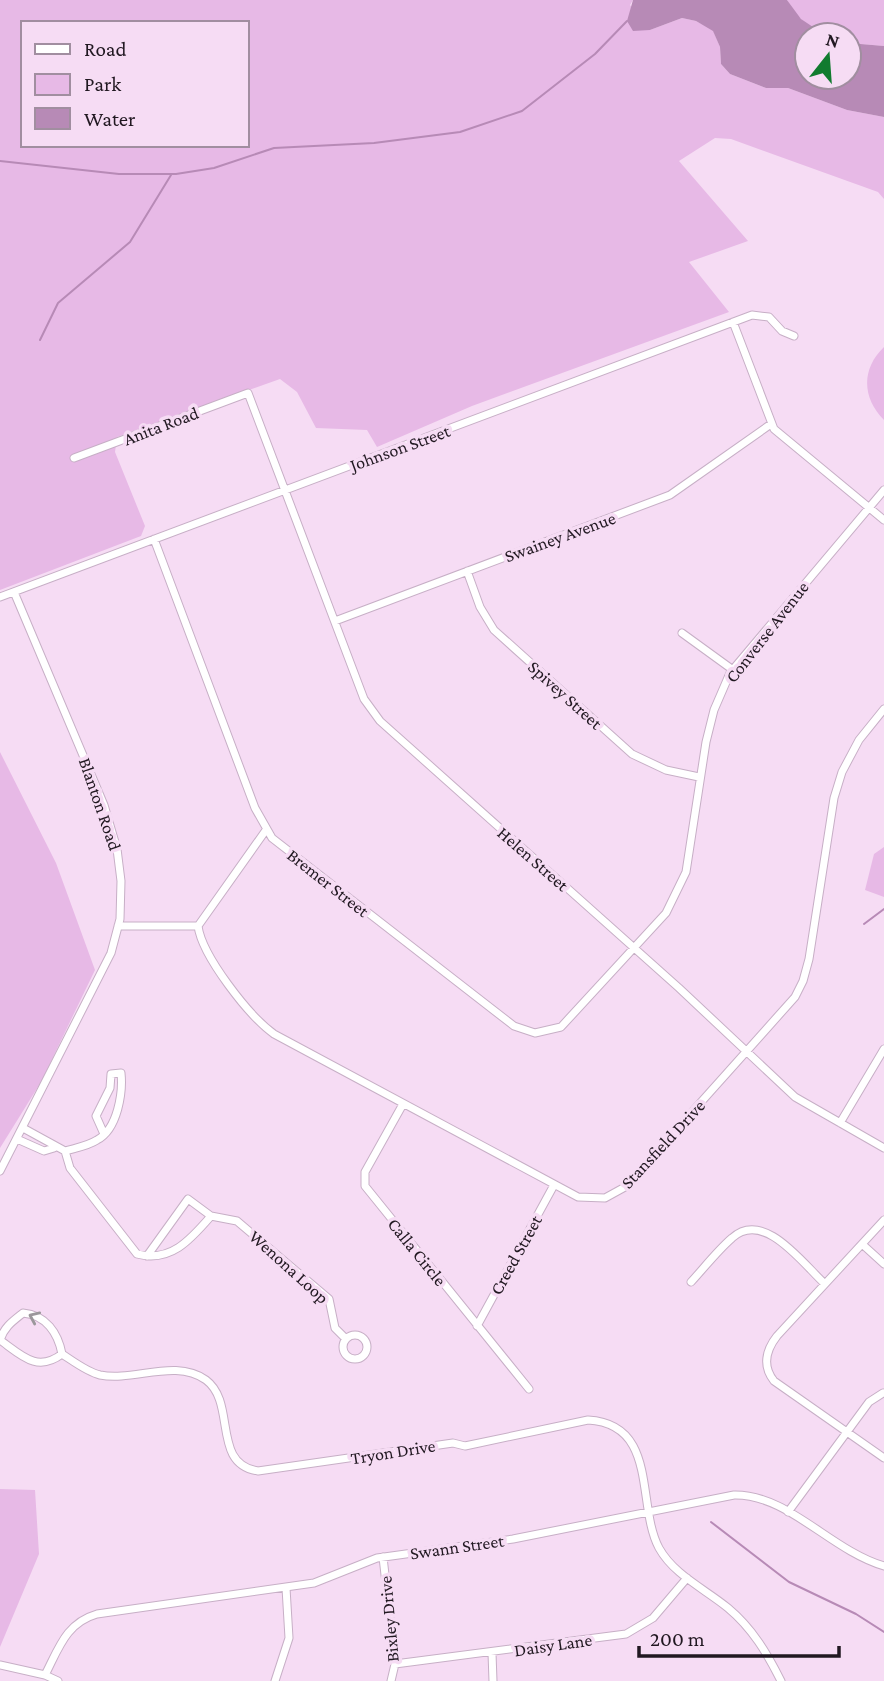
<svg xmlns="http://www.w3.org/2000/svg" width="884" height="1681" viewBox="0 0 884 1681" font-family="'Crimson Pro',serif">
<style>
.green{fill:#e7b9e6;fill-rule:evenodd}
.water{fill:#b78ab6}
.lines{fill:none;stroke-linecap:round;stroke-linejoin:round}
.stream{stroke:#b78ab6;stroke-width:2}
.minor-casing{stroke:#c7afc6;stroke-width:9}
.minor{stroke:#fff;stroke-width:7}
.oneway{stroke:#9b979b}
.labels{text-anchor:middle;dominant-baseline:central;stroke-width:7;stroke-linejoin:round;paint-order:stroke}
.street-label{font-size:18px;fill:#211821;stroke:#f6dcf4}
</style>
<rect width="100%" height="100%" fill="#f6dcf4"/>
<!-- green -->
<path class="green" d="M0 0H633L630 5 650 30 682 18 696 21 713 30 720 47 721 64 730 74 766 88H788L847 110 884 117V199L878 192 731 139 715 138 679 161 748 241 689 262 729 312 472 406 377 447 367 430 316 428 297 392 280 379 117 437 115 452 145 526 141 536 0 590ZM23 23H247V145H23Z
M787 0H884V46L849 43V35C819 35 802 27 787 0Z
M884 347V420C862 398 861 369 884 347Z
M0 752 56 863 95 970 41 1082 0 1148Z
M884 847V897L865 890 874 854Z
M0 1489 35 1490 39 1554 0 1647Z"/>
<!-- water -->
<path class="water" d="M633 0H787L801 19 825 35H807V77H849V43L884 46V117L847 110 788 88H766L730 74 721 64 720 47 713 31 696 21 682 18 650 30 633 31 627 21Z"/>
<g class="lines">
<!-- stream -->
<path class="stream" d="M0 161 119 174H176L214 168 274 148 374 143 460 132 522 111 595 54 627 21
M40 340 58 303 130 242 171 175
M864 924 884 909
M711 1522 789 1582 856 1614 884 1632"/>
<!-- minor casing -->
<g class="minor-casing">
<path id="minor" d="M733 322 774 429 884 520
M74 458 248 393 364 699 380 721 679 988 795 1097 884 1148
M154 539 255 808 272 838 514 1026 535 1033 561 1027 666 913 686 872 706 742 714 710 730 673 884 490
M467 571 480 607 494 630 632 754 666 770 699 777
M0 597 752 315 769 317 782 331 794 336
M335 621 670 495 771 424
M682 633 733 670
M118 926H198L266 830
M198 926C202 956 249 1016 274 1034L578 1197 605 1198 625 1187 795 997 803 981 809 959 834 798 842 772 859 740 884 709
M403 1104 365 1172V1186L529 1389
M840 1123 884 1049
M23 1128 65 1151C75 1148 88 1146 97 1140 118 1129 123 1092 121 1073L111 1074 110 1088 96 1116 104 1134
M17 1139 44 1151 54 1148
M65 1151 70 1168 137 1254C171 1263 191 1239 211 1216L188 1199 147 1256
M0 1171 111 953 120 919 121 881 117 849 104 805 14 592
M211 1216 237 1221 329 1299 335 1328 346 1339
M884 1220 777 1336C766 1350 762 1366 774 1381L884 1458
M862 1244 884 1264
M691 1282C704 1268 717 1251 732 1238 764 1209 803 1264 825 1284
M477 1326 554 1185
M343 1347a12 12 0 1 1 24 0a12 12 0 1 1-24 0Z
M0 1340C4 1327 13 1321 23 1313 46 1315 58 1333 62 1354 73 1361 87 1372 100 1375 134 1382 175 1358 206 1380 237 1403 211 1464 258 1471L453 1443 465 1446 588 1420C659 1424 636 1505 659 1548 674 1575 705 1589 728 1608 752 1628 767 1653 781 1681
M0 1340C21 1355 37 1373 62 1354
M788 1512 869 1402 883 1393
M383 1557 395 1664 391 1681
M492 1653 493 1681
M395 1664 626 1634 653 1618 687 1578
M0 1665 45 1675 58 1681
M45 1675C59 1648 66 1623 97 1614L314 1583 377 1558 513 1539 734 1495C788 1494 830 1550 884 1566
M275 1681 289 1638 286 1588"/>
</g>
<!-- minor -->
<use href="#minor" class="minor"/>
</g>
<!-- one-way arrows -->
<defs><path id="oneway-chevron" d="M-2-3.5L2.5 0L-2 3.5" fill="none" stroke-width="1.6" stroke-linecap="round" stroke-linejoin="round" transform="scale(1.75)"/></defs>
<use class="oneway" href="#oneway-chevron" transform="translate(34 1317) rotate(-156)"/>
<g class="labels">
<!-- street labels -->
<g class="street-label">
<text transform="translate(161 426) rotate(-21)">Anita Road</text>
<text transform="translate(400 448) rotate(-20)">Johnson Street</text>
<text transform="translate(560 537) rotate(-20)">Swainey Avenue</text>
<text transform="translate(767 632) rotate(-52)">Converse Avenue</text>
<text transform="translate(565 695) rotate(42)">Spivey Street</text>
<text transform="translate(100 804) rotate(71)">Blanton Road</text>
<text transform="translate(533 859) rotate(41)">Helen Street</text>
<text transform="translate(328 883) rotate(38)">Bremer Street</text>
<text transform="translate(663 1144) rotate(-47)">Stansfield Drive</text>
<text transform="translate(417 1252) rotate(51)">Calla Circle</text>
<text transform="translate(516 1255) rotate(-61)">Creed Street</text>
<text transform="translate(289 1267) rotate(42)">Wenona Loop</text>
<text transform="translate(393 1452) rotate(-9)">Tryon Drive</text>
<text transform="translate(457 1547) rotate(-8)">Swann Street</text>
<text transform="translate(389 1619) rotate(-95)">Bixley Drive</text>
<text transform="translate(553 1645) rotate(-8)">Daisy Lane</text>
</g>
</g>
<!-- legend -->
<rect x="21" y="21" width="228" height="126" fill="#f6dcf4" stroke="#a18ea0" stroke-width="2"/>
<rect x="35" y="44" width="35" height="10" fill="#ffffff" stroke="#a18ea0" stroke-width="2"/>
<text x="84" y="56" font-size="21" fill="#211821">Road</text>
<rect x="35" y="74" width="35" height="21" fill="#e7b9e6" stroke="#a18ea0" stroke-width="2"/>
<text x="84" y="91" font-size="21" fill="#211821">Park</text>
<rect x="35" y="108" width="35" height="21" fill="#b78ab6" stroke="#a18ea0" stroke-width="2"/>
<text x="84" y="126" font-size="21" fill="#211821">Water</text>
<!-- north arrow -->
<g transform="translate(828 56) rotate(17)"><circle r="33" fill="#f6dcf4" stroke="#a18ea0" stroke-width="2"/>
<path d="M0-5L12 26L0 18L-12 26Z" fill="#117b2f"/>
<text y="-10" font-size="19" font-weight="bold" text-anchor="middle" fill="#211821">N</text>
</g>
<!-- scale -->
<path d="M639 1646v10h200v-10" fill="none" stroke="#211821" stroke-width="3.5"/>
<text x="650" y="1646" font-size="21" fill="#211821" stroke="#f6dcf4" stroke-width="5" paint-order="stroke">200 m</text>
</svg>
